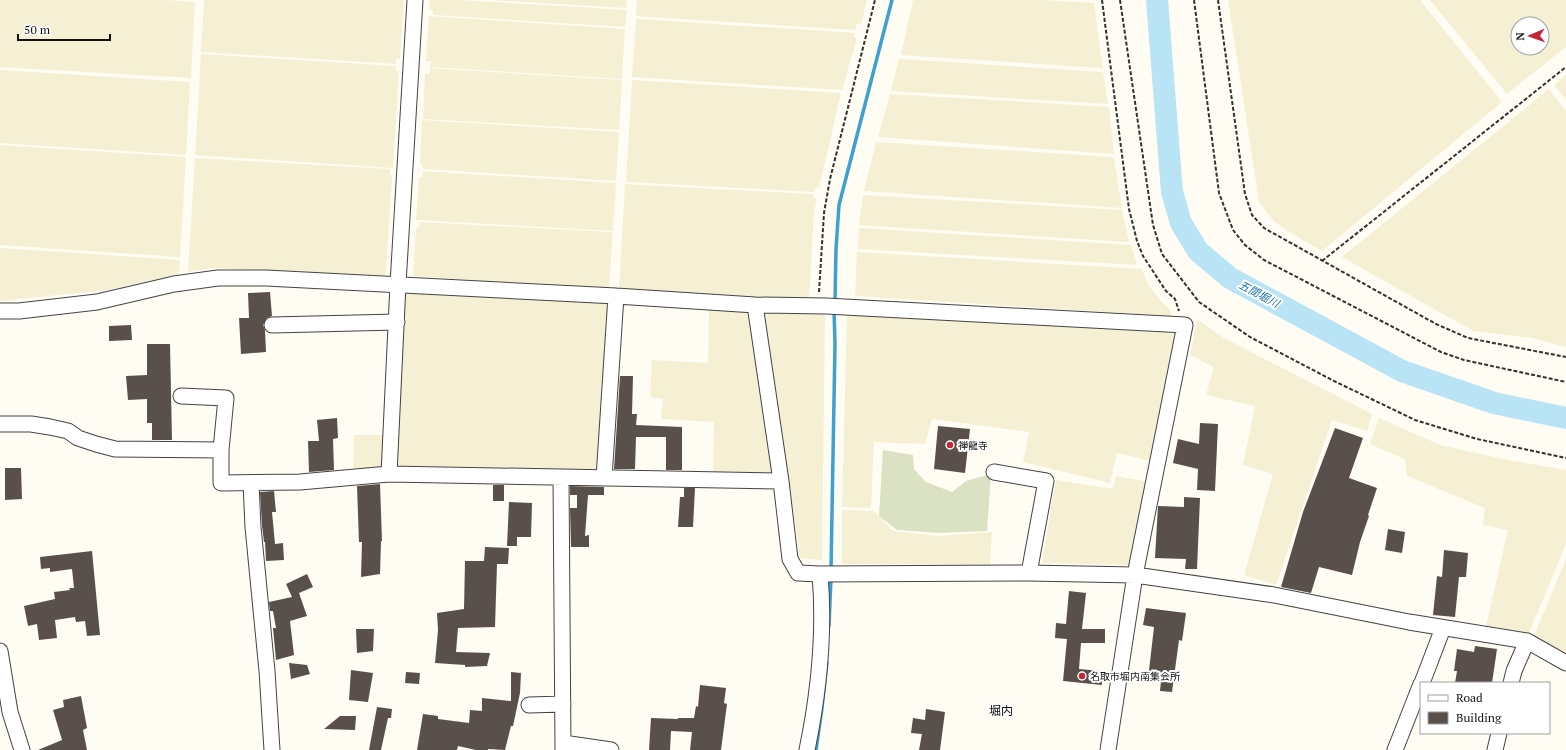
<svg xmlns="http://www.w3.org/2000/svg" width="1566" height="750" viewBox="0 0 1566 750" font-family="'PT Serif','Noto Sans JP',serif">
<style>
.farmland{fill:#f5f0d3;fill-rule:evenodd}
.cemetery{fill:#dbe2c3}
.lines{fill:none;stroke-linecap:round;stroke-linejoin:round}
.stream{stroke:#3ea0ce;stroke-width:3.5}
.river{stroke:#b8e4f6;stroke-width:22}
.building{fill:#59504c}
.minor-casing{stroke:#434343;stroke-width:17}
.path{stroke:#323232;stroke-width:2;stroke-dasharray:4 2;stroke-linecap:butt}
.minor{stroke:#fff;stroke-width:15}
.poi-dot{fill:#c1273b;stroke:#fff;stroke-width:1.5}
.labels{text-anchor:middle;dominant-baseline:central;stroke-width:4;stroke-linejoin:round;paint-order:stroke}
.poi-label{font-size:10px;fill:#101010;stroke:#fff;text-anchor:start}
.water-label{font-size:11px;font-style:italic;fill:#1872a4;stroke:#fff}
.quarter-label{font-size:12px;fill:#101010;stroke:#fff}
</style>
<rect width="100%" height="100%" fill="#fffcf3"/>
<!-- farmland -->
<path class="farmland" d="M0 0H167L195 2 191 78 0 67Z
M204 0H404L400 59H396V64L201 52Z
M430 0H460L627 10 625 27 433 15V11L429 8Z
M491 0H627L626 8Z
M637 0H867L861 24H857L855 30 636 16Z
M913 0H1043L1094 3 1103 68 901 55Z
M1228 0H1420L1502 102 1322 251 1284 229 1274 221 1259 202Z
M1430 0H1566V47L1507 94ZM1518 24H1542V48H1518Z
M429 16 625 29 622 79 430 67 431 61H426Z
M636 19 855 33 854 37 857 38 842 90 632 77Z
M201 54 396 66V71H399L393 168 195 155Z
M899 59 1103 72 1108 104 891 91Z
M430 68 622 80 619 130 423 119 425 74H429Z
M0 70 190 82 186 155 0 143Z
M1566 75V100L1554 85Z
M632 80 841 93 819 188H816L814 192 626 182Z
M1549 89 1566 111V347L1532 338 1473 331 1342 257Z
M890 94 1109 107 1114 154 878 137Z
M422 120 619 132 616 181 424 169 420 162Z
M876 142 1114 157 1122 208 864 191Z
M0 145 186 157 180 257 0 245Z
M195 158 390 169V174L392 176 386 273 383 277 212 268 188 272Z
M423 171 616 183 613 231 416 220 419 177H423Z
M625 184 813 194V198L817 199 814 212 809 300 619 289Z
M863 195 1122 210 1129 242 859 225Z
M420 222 613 232 609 289 413 276 416 228H419Z
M859 228 1131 245 1137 265 858 249Z
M0 248 180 260 179 274 107 290 0 301Z
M857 252 1142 269 1148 284 1160 300 1170 310 1172 316 855 296Z
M405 290 610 300 600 472 397 467Z
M709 310H749L774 481 713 475 714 422 661 419 663 399 650 397 652 360 708 363Z
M764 311H825L822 560 800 558Z
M847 313 1176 331 1151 461 1117 453 1110 483 1023 462 1029 432 932 419 925 444 874 442 871 508 842 507Z
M1197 319 1224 338 1372 414 1367 431 1332 420 1276 585 1244 575 1273 474 1243 465 1255 406 1206 395 1214 367 1190 355Z
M1379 418 1440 445 1508 460 1566 470V544L1529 633 1486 626 1508 530 1483 525 1485 508 1407 476 1405 459 1370 444Z
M354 435H384L383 466 353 470Z
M1116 476 1149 482 1131 565 1042 563 1056 480 1113 489Z
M842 510 874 511 893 531 938 536 992 532 990 565 842 564Z
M1566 559V653L1534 636Z"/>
<!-- cemetery -->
<path class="cemetery" d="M883 450 913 455 914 469 926 482 952 492 966 481 991 474 987 531 939 533 897 530 879 516Z"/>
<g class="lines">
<!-- stream -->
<path class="stream" d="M835 302 836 249 839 205 892 0
M831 570 835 344 834 310
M829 626 831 578
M816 750 822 708 827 662"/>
<!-- river -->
<path class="river" d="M1157 0 1172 192 1181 223 1198 251 1230 278 1402 371 1494 403 1566 418"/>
</g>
<!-- building -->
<path class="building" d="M270 292 272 316 267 318 263 325 265 330 266 352 241 354 239 318H249L248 293Z
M131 325 132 340 109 341V326Z
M147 344H170L172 440H152V423H147V399L128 400 126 376 147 375Z
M620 376H633L632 414H637L636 425 682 427V470H666V437H636L635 469H614Z
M337 418 338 438 333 439 334 470 309 472 308 441H319L317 420Z
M1200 423 1218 424 1215 491 1197 490 1198 469 1173 463 1178 439 1199 444Z
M938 426 970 429 965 473 934 469Z
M1335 428 1363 438 1349 478 1377 488 1368 515 1369 516 1360 542 1352 575 1319 567 1311 593 1281 587 1303 512Z
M5 468H21L22 499 5 500Z
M380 484 382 541H381L380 574 361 577 362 542H359L357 486Z
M493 485H504V501H493Z
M570 486 604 487V495H588L585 536 589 535V547H571L570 508H577V495H570Z
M684 488H695L693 527H678L680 497H684Z
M274 491 276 512H272L275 544 283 543 284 560 266 561 265 542H264L262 526 260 492Z
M1184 497 1200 498 1197 569H1185L1186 559 1155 558 1158 506 1184 507Z
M509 502 532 503 531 537H517V546H507Z
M1388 529 1405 532 1402 553 1385 550Z
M485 547 509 548 508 564H497L495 627 458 628 456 652 490 653 487 666 465 667V665L435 663 438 630 437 613 464 609 465 561H484Z
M1444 550 1468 553 1466 577H1459L1455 617 1433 615 1437 576 1442 577Z
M92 551 100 635 87 636 85 621 76 622 75 617 55 620 57 638 39 640 37 624 28 626 24 606 55 599 54 592 70 590 69 588H74L72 569 50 572V568L41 569 40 557Z
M307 574 313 587 299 593 307 616 290 621 294 655 276 660 273 628H276L273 611H270L269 602 292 597 286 584Z
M1069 591 1086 593 1082 629H1105V643H1081L1079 669 1101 671 1102 685 1063 681 1067 639 1055 638 1056 623 1066 624Z
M1146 608 1186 613 1182 641 1179 640 1172 692 1160 691 1161 681 1148 679 1154 627 1143 625Z
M356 629H374L373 651 357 653Z
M1475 646 1497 649 1492 683H1455L1457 671H1454L1457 649 1474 652Z
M289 663 307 665 310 674 291 679Z
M351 670 373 673 368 702 349 700Z
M406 672 420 673 419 684 405 683Z
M511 672 521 673 520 693 513 726H511L505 750 488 749V750H476L458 746 457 750H417L423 714 438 716V719L469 723 470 710 482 711V698L511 701Z
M700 685 726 688 724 703 727 704 721 750H690L692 732 671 731 670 750H649L651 718 678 719V718H694L696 706 698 707Z
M81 696 87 728 83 730 87 750H38L62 740 53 710 64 707 63 700Z
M377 707 392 709 391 718H388L381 750H369Z
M926 709 945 712 940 750H919L922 734 911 733 913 718 925 720Z
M340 716H356L355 730 324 729Z"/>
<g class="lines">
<!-- minor casing -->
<g class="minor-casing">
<path id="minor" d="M755 305 781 481 790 559 798 573 820 574 1029 573 1135 575 1274 595 1409 622 1527 641 1566 663
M0 311H19L97 302 174 284 218 278H266L616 296 755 305 826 306 1185 325 1135 575 1108 750
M272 325 397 322
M181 396 226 398 221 450
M0 424H31L50 427 68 431 78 438 96 444 115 449 221 450V483L300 482 389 474 781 481
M994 472 1046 481 1029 573
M389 474 398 284 415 0
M561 477 563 750
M604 478 616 296
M251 483 253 527 267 671 272 750
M0 651 10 712 22 750
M1422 683 1443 628
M1511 683 1514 671 1527 641
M529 705 563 704
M563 743 611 750
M807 750C819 692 825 633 820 574
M1395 750 1421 684
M1495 750 1499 733"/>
</g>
<!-- path -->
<path class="path" d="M1102 0 1129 209 1137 241 1143 256 1166 291 1175 299 1179 311
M1120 0 1153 225 1162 254 1199 302 1250 337 1334 381 1415 420 1477 439 1566 458
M1194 0 1219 193 1233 230 1245 245 1264 260 1441 352 1464 360 1566 382
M1218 0 1245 194 1252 215 1264 228 1436 324 1468 338 1566 357
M1322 261 1566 67
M819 292 824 213 830 179 875 0"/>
<!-- minor -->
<use href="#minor" class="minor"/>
</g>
<!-- markers -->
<g class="poi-dot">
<circle cx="950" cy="445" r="4"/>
<circle cx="1082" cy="676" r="4"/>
</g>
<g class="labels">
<!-- poi labels -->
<g class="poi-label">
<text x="958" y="445">禅龍寺</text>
<text x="1090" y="676">名取市堀内南集会所</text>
</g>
<!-- water labels -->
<g class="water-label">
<text transform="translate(1259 294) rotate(28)">五間堀川</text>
</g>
<!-- quarter labels -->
<g class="quarter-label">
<text x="1001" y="710">堀内</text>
</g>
</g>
<!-- legend -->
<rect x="1420" y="682" width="130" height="52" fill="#ffffff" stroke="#9f9f9f"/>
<rect x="1428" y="695" width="20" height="6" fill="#ffffff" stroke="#9f9f9f"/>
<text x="1456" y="702" font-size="12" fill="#101010">Road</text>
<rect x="1428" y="712" width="20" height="12" fill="#59504c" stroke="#9f9f9f"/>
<text x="1456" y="722" font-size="12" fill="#101010">Building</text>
<!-- north arrow -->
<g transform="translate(1530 36) rotate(268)"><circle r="19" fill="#ffffff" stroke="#9f9f9f"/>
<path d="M0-3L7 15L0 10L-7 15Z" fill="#c1273b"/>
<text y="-6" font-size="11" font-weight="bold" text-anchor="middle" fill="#101010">N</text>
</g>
<!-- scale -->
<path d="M18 34v6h92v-6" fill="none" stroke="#101010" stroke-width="2"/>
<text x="24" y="34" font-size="12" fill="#101010" stroke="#ffffff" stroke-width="3" paint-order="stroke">50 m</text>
</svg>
